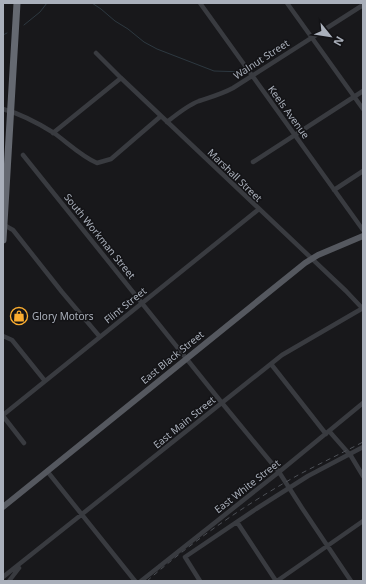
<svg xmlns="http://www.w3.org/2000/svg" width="366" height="584" viewBox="0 0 366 584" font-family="'Noto Sans',sans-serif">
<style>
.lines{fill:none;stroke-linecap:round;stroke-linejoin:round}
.stream{stroke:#2d3840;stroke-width:1}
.minor{stroke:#393b40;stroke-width:4.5}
.major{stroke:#55585f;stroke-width:6}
.highway{stroke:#656971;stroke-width:7}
.rail{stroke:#4c4f55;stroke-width:1;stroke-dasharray:5 4;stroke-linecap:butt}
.labels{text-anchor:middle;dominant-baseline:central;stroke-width:3;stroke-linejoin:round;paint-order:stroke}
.street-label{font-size:10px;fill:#aab0bb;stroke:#131316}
.poi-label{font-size:10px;fill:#aab0bb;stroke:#131316;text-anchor:start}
</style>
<rect width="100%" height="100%" fill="#18181b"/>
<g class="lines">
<!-- stream -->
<path class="stream" d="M92 3 101 9 115 21 128 29 144 42 157 49 214 71 245 72
M24 25 40 12 47 3
M3 35 7 33"/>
<!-- minor -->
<path class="minor" d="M200 3 363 230
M287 3 363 109
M96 53 121 78 346 291 363 309
M3 109C21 114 38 123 54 133 68 143 81 156 97 163L111 159 161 116
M167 122C177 114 188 105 199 101 211 97 222 94 233 88L363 5
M53 133 121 78
M23 155 222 403 279 472 302 508 351 581
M253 162 363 91
M334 190 363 171
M4 225 13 230 62 292 100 337
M3 336 12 340 45 381
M271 364 326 434
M3 415 259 209
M3 416 24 443
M329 431 351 456 363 476
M47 471 135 581
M237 522 276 581
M3 577 282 355 363 308
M9 581 19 568
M141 581 279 472 363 403
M200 581 185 557 256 509 308 476 363 447
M277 581 363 521"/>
<!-- major -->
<path class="major" d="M3 507 305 263 318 255 363 236"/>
<!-- highway -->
<path class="highway" d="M3 240 17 3"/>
<!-- rail -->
<path class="rail" d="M147 581C194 540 246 504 300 474 321 463 342 453 363 442"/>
</g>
<!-- icons -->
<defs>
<g id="shop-ring" transform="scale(0.9)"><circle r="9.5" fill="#131316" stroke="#fbad30" stroke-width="1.5"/><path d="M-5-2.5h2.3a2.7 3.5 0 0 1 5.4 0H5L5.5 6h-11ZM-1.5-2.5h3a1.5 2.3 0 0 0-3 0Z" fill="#fbad30"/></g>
</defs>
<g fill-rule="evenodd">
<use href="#shop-ring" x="19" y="316"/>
</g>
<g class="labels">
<!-- street labels -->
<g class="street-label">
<text transform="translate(261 59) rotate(-33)">Walnut Street</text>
<text transform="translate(289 112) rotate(54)">Keels Avenue</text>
<text transform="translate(235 175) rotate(44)">Marshall Street</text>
<text transform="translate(100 236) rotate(51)">South Workman Street</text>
<text transform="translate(125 305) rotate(-39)">Flint Street</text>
<text transform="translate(172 357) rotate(-39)">East Black Street</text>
<text transform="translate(184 422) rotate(-39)">East Main Street</text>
<text transform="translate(247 486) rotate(-38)">East White Street</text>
</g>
<!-- poi labels -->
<g class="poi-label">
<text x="32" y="316">Glory Motors</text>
</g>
</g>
<!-- border -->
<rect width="366" height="584" fill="none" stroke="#aab0bb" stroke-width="8"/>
<!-- north arrow -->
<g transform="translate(330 36) rotate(120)" stroke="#131316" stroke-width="3" paint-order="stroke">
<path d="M0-3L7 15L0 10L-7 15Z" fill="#aab0bb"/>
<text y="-6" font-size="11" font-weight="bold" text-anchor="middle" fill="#aab0bb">N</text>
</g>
</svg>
